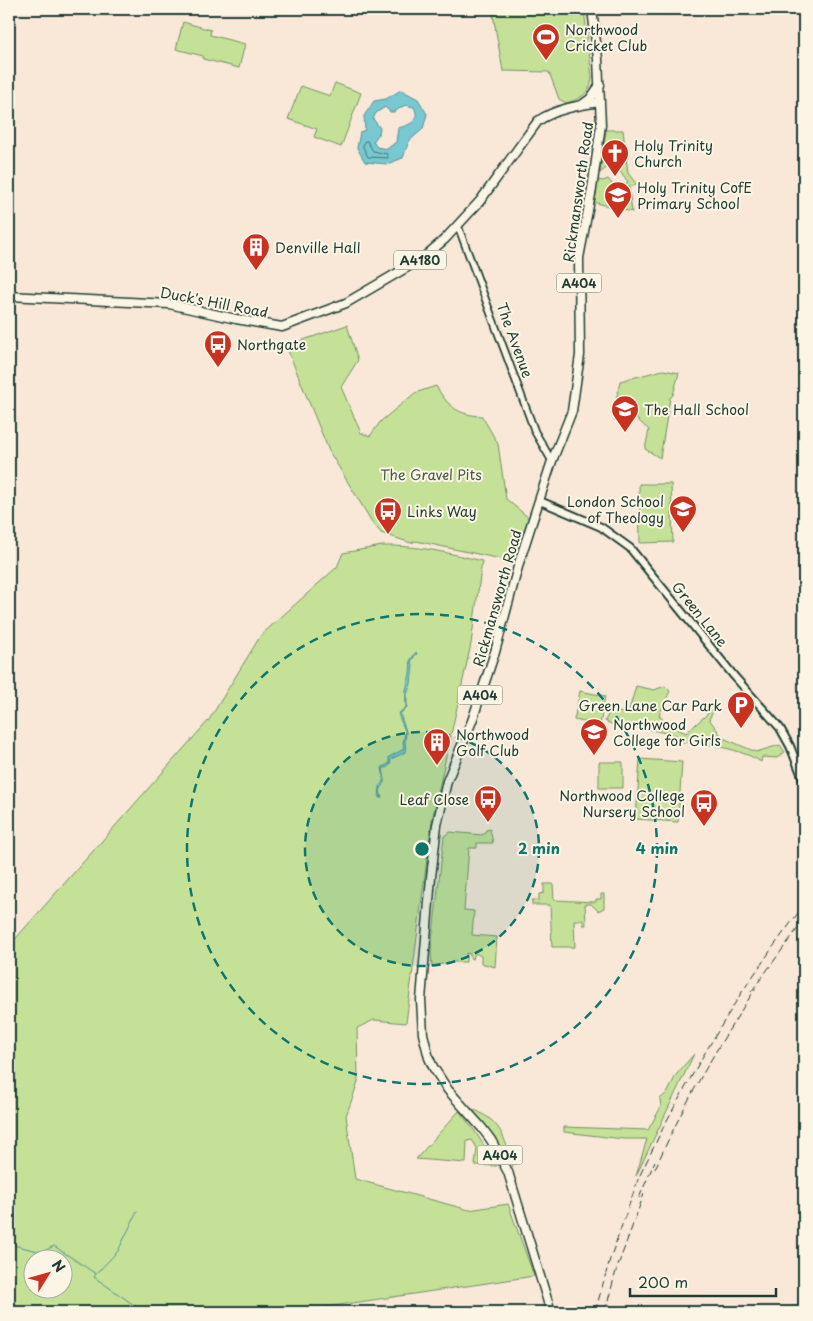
<svg xmlns="http://www.w3.org/2000/svg" width="813" height="1321" viewBox="0 0 813 1321" font-family="'Playpen Sans',sans-serif">
<style>
.green{fill:#c5e198;stroke:#728f66;fill-rule:evenodd}
.water{fill:#77c8d1;stroke:#549092;fill-rule:evenodd}
.lines{fill:none;stroke-linecap:round;stroke-linejoin:round}
.shore{stroke:#427573;stroke-width:1}
.stream{stroke:#549092;stroke-width:1}
.tertiary-casing{stroke:#1f3d34;stroke-width:9}
.secondary-casing{stroke:#1f3d34;stroke-width:10}
.primary-casing{stroke:#1f3d34;stroke-width:11}
.tertiary{stroke:#fcf5e5;stroke-width:5.5}
.secondary{stroke:#fcf5e5;stroke-width:6}
.primary{stroke:#fcf5e5;stroke-width:8}
.rail{stroke:#1f3d34;stroke-width:1;stroke-dasharray:8 4;stroke-linecap:butt}
.ring{fill:none;stroke:#0f766e;stroke-width:2.5;stroke-dasharray:9 6}
.labels{text-anchor:middle;dominant-baseline:central;stroke-width:4;stroke-linejoin:round;paint-order:stroke}
.shield{fill:#fcf5e5;stroke:#617469;stroke-width:1}
.shield-label{font-size:12px;font-weight:bold;fill:#1f3d34}
.poi-label{font-size:14px;fill:#1f3d34;stroke:#fcf5e5;text-anchor:start}
.street-label{font-size:14px;fill:#1f3d34;stroke:#fcf5e5}
.park-label{font-size:14px;fill:#405e48;stroke:#fcf5e5}
.centre{fill:#0f766e;stroke:#fcf5e5;stroke-width:2.5}
.ring-label{font-size:15px;text-anchor:middle;font-weight:bold;fill:#0f766e;stroke:#fcf5e5;stroke-width:4;stroke-linejoin:round;paint-order:stroke}
</style>
<rect width="100%" height="100%" fill="#f9e8d8"/>
<filter id="ink" filterUnits="userSpaceOnUse"><feTurbulence type="fractalNoise" baseFrequency=".02" numOctaves="2"/><feDisplacementMap in="SourceGraphic" scale="10" xChannelSelector="R" yChannelSelector="G"/><feConvolveMatrix kernelMatrix="1 2 1 2 8 2 1 2 1" color-interpolation-filters="sRGB"/></filter>
<g filter="url(#ink)">
<!-- green -->
<path class="green" d="M490 9H584L592 77C591 94 580 99 566 103L559 99 549 72 503 71 493 15Z
M183 22 211 30 210 35 245 44 239 68 203 59V56L176 49Z
M335 83 361 93 341 147 314 137 317 129 288 119 301 86 330 96Z
M606 130H623L628 173 637 185 629 187 632 212 593 202 598 180 603 181 608 179 617 190 628 182 614 162 600 173Z
M347 325 358 360 341 387 361 433 370 436 381 421 415 393 436 386C448 406 457 415 482 416L498 444 506 499 529 518 520 558 515 562 416 541 411 543 381 533 372 522 329 451 286 346Z
M663 370 679 373 673 395 670 398 660 458 645 449 649 430 624 408 621 413 614 411 620 381Z
M639 484H671L673 542 640 543Z
M382 546C417 545 449 553 482 561L471 644 432 820 406 1023 374 1020 357 1028 358 1082 346 1116 355 1179 469 1210 508 1204 534 1276 292 1312H9V946L209 720 261 635 337 567 343 553ZM32 1258H62V1288H32Z
M636 686 654 690 665 686 670 691 659 715 667 724 686 733 713 709 714 710 709 719 723 738 756 752 780 745 785 752 777 758 762 757 761 762C744 750 704 742 683 742L676 735 622 724 615 726 605 721 610 710 628 714Z
M580 691 605 696 600 725 574 720Z
M640 759 682 762 678 822 636 819Z
M599 762H623V788H599Z
M490 829 493 843H477V848H469L464 910 474 911 472 935 497 937 495 967 481 963V956L475 953 473 959 470 958V954L466 953V962H452L432 966 431 951 444 836 450 832 483 835 486 830Z
M544 884H553L554 900 596 902V899H601V894H604V908L598 911 591 904H585L586 925H583V920H574L575 947H552L550 905H532V900H539V894L544 893Z
M694 1054 636 1176 647 1139H623L564 1132V1127L648 1130 661 1107 660 1099 668 1092 676 1075Z
M461 1104C499 1119 502 1128 513 1166L508 1172 499 1152Z
M459 1111 474 1130 497 1166 475 1165 477 1148 472 1140 467 1141 466 1163 416 1159Z"/>
<!-- water -->
<path class="water" d="M401 90 418 99 427 114 423 129 409 141 403 158 387 164 365 162 357 148 360 132 365 130 364 116 374 101 386 99ZM405 105 414 107C421 121 410 125 398 128L396 142 387 149 377 147 373 142 379 133 380 128 373 119 376 113 385 107 390 112H394Z
M416 652 417 654 415 655 411 662 413 665 411 684 407 694V707L400 714 406 731 405 742 406 750 404 753 391 759 390 765 386 768H383L385 780 380 791 382 798H379L380 786 384 779 382 767 389 764V757L404 749 403 744 405 731 398 714 406 707C406 702 405 696 406 690 408 681 412 670 410 661Z"/>
<g class="lines">
<!-- shore -->
<path class="shore" d="M367 141 373 151 387 154 388 158 368 157 363 147 364 142Z"/>
<!-- stream -->
<path class="stream" d="M9 1244 42 1252 54 1246 96 1274 94 1277 144 1312
M97 1273 118 1251 137 1212"/>
<!-- tertiary casing -->
<g class="tertiary-casing">
<path id="tertiary" d="M458 226 535 432 552 461
M797 761 804 753"/>
</g>
<!-- secondary casing -->
<g class="secondary-casing">
<path id="secondary" d="M540 501 601 527 630 548 734 676 780 728 790 746 804 781"/>
</g>
<!-- primary casing -->
<g class="primary-casing">
<path id="primary" d="M583 104 590 99 600 85
M9 296 169 304 236 319 282 327 346 303 423 258 445 239 480 201 538 121C555 109 580 105 600 102
M551 1312 508 1172 491 1140 482 1128 448 1090 433 1067 429 1058 423 1034 421 1000 431 877 437 825 447 781 472 721 495 652 519 563 534 516 552 461 572 411 580 355 579 258 592 189 601 125 598 59 592 9"/>
</g>
<!-- tertiary -->
<use href="#tertiary" class="tertiary"/>
<!-- secondary -->
<use href="#secondary" class="secondary"/>
<!-- primary -->
<use href="#primary" class="primary"/>
<!-- rail -->
<path class="rail" d="M751 992 804 920
M655 1169C683 1105 718 1045 756 988
M639 1198 655 1161
M595 1312 610 1259 639 1177 666 1122 703 1056 740 995 773 947 804 905
M605 1312 616 1271 644 1194"/>
</g>
</g>
<!-- distance rings -->
<circle cx="422" cy="849" r="117" fill="#0f766e" fill-opacity=".12"/>
<g class="ring">
<circle cx="422" cy="849" r="117"/>
<circle cx="422" cy="849" r="235"/>
</g>
<!-- icons -->
<defs>
<g id="stadium-pin" transform="scale(1.4375)"><path d="M0 17L-7.5 6A9.5 9.5 0 1 1 7.5 6Z" fill="#c8321e" stroke="#fcf5e5"/><path d="M0-5a6.5 5 0 1 0 0 10a6.5 5 0 1 0 0-10ZM-3.5-1.8h7v3.6h-7Z" fill="#fff"/></g>
<g id="church-pin" transform="scale(1.4375)"><path d="M0 17L-7.5 6A9.5 9.5 0 1 1 7.5 6Z" fill="#c8321e" stroke="#fcf5e5"/><path d="M-1.2-6h2.4v3.5h3.3v2.4h-3.3V6h-2.4V-.1h-3.3v-2.4h3.3Z" fill="#fff"/></g>
<g id="school-pin" transform="scale(1.4375)"><path d="M0 17L-7.5 6A9.5 9.5 0 1 1 7.5 6Z" fill="#c8321e" stroke="#fcf5e5"/><path d="M0-5L7-2L0 1L-7-2ZM-4 1L0 2.5L4 1V4Q0 6-4 4Z" fill="#fff"/></g>
<g id="building-pin" transform="scale(1.4375)"><path d="M0 17L-7.5 6A9.5 9.5 0 1 1 7.5 6Z" fill="#c8321e" stroke="#fcf5e5"/><path d="M-4-6H4V6H1V3H-1V6H-4ZM-2.5-4.3h1.7v1.8h-1.7ZM.8-4.3h1.7v1.8H.8ZM-2.5-1h1.7V.8h-1.7ZM.8-1h1.7V.8H.8Z" fill="#fff"/></g>
<g id="bus-pin" transform="scale(1.4375)"><path d="M0 17L-7.5 6A9.5 9.5 0 1 1 7.5 6Z" fill="#c8321e" stroke="#fcf5e5"/><path d="M-5-6H5V4H4V6H2V4H-2V6H-4V4H-5ZM-3.5-4V0h7V-4ZM-3.5 1.2v1.5H-2V1.2ZM2 1.2v1.5H3.5V1.2Z" fill="#fff"/></g>
<g id="university-pin" transform="scale(1.4375)"><path d="M0 17L-7.5 6A9.5 9.5 0 1 1 7.5 6Z" fill="#c8321e" stroke="#fcf5e5"/><path d="M0-5L7-2L0 1L-7-2ZM-4 1L0 2.5L4 1V4Q0 6-4 4Z" fill="#fff"/></g>
<g id="parking-pin" transform="scale(1.4375)"><path d="M0 17L-7.5 6A9.5 9.5 0 1 1 7.5 6Z" fill="#c8321e" stroke="#fcf5e5"/><path d="M-3.5-5.5H1a3.5 3.5 0 0 1 0 7H-1V5.5H-3.5ZM-1-3.4V-.6H.8a1.4 1.4 0 0 0 0-2.8Z" fill="#fff"/></g>
</defs>
<g fill-rule="evenodd">
<use href="#stadium-pin" x="546" y="37"/>
<use href="#church-pin" x="615" y="153"/>
<use href="#school-pin" x="618" y="195"/>
<use href="#building-pin" x="256" y="247"/>
<use href="#bus-pin" x="218" y="344"/>
<use href="#school-pin" x="625" y="409"/>
<use href="#university-pin" x="683" y="509"/>
<use href="#bus-pin" x="388" y="511"/>
<use href="#parking-pin" x="741" y="705"/>
<use href="#school-pin" x="594" y="732"/>
<use href="#building-pin" x="437" y="742"/>
<use href="#bus-pin" x="488" y="799"/>
<use href="#bus-pin" x="704" y="803"/>
</g>
<g class="labels">
<!-- shield labels -->
<g class="shield">
<rect x="394" y="250.5" width="52" height="19" rx="4"/>
<rect x="556.5" y="273.5" width="45" height="19" rx="4"/>
<rect x="457.5" y="685.5" width="45" height="19" rx="4"/>
<rect x="477.5" y="1145.5" width="45" height="19" rx="4"/>
</g>
<g class="shield-label">
<text x="420" y="260">A4180</text>
<text x="579" y="283">A404</text>
<text x="480" y="695">A404</text>
<text x="500" y="1155">A404</text>
</g>
<!-- poi labels -->
<g class="poi-label">
<text x="565" y="29">Northwood<tspan x="565" dy="16">Cricket Club</tspan></text>
<text x="634" y="145">Holy Trinity<tspan x="634" dy="16">Church</tspan></text>
<text x="637" y="187">Holy Trinity CofE<tspan x="637" dy="16">Primary School</tspan></text>
<text x="275" y="247">Denville Hall</text>
<text x="237" y="344">Northgate</text>
<text x="644" y="409">The Hall School</text>
<text x="664" y="501" text-anchor="end">London School<tspan x="664" dy="16">of Theology</tspan></text>
<text x="407" y="511">Links Way</text>
<text x="722" y="705" text-anchor="end">Green Lane Car Park</text>
<text x="613" y="724">Northwood<tspan x="613" dy="16">College for Girls</tspan></text>
<text x="456" y="734">Northwood<tspan x="456" dy="16">Golf Club</tspan></text>
<text x="685" y="795" text-anchor="end">Northwood College<tspan x="685" dy="16">Nursery School</tspan></text>
<text x="469" y="799" text-anchor="end">Leaf Close</text>
</g>
<!-- street labels -->
<g class="street-label">
<text transform="translate(578 192) rotate(-82)">Rickmansworth Road</text>
<text transform="translate(214 302) rotate(11)">Duck's Hill Road</text>
<text transform="translate(515 340) rotate(70)">The Avenue</text>
<text transform="translate(497 598) rotate(-74)">Rickmansworth Road</text>
<text transform="translate(700 614) rotate(51)">Green Lane</text>
</g>
<!-- park labels -->
<g class="park-label">
<text x="431" y="474">The Gravel Pits</text>
</g>
</g>
<circle cx="422" cy="849" r="8" class="centre"/>
<g class="ring-label">
<text x="539" y="854">2 min</text>
<text x="657" y="854">4 min</text>
</g>
<!-- margin -->
<rect width="813" height="1321" fill="none" stroke="#fcf5e5" stroke-width="30"/>
<rect x="15" y="15" width="783" height="1291" fill="none" stroke="#1f3d34" stroke-width="2" filter="url(#ink)"/>
<!-- north arrow -->
<g transform="translate(48 1274) rotate(53)"><circle r="24" fill="#fcf5e5" stroke="#a4ab9e"/>
<path d="M0-4L9 19L0 12L-9 19Z" fill="#c8321e"/>
<text y="-8" font-size="14" font-weight="bold" text-anchor="middle" fill="#1f3d34">N</text>
</g>
<!-- scale -->
<path d="M630 1288v8h146v-8" fill="none" stroke="#1f3d34" stroke-width="2.5"/>
<text x="638" y="1288" font-size="15" fill="#1f3d34" stroke="#fcf5e5" stroke-width="4" paint-order="stroke">200 m</text>
</svg>
